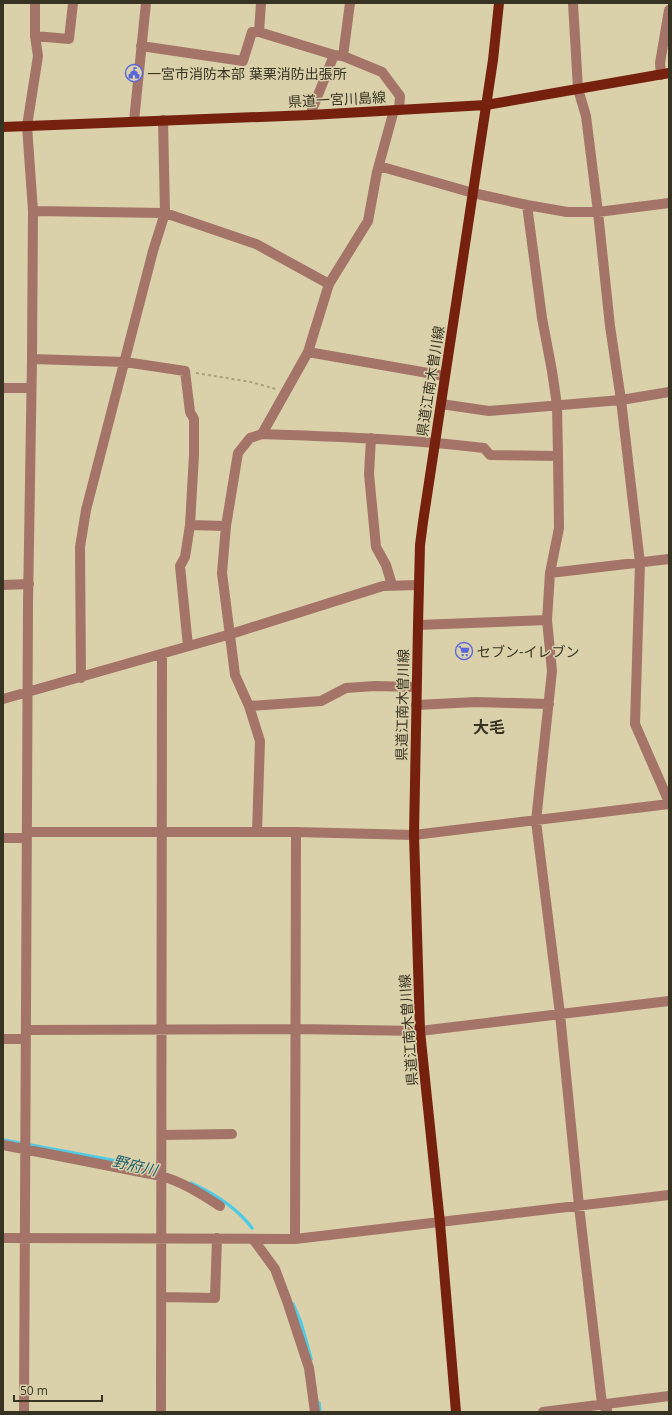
<svg xmlns="http://www.w3.org/2000/svg" width="672" height="1415" viewBox="0 0 672 1415" font-family="'Open Sans','Noto Sans JP',sans-serif">
<style>
.lines{fill:none;stroke-linecap:round;stroke-linejoin:round}
.stream{stroke:#50cbe5;stroke-width:3.5}
.path{stroke:#a9a181;stroke-width:2;stroke-dasharray:3 3;stroke-linecap:butt}
.minor{stroke:#a47468;stroke-width:10}
.major{stroke:#75210d;stroke-width:10}
.labels{text-anchor:middle;dominant-baseline:central;stroke-width:3;stroke-linejoin:round;paint-order:stroke}
.poi-label{font-size:14px;fill:#373323;stroke:#dad0a9;text-anchor:start}
.street-label{font-size:14px;fill:#373323;stroke:#dad0a9}
.water-label{font-size:15px;font-style:italic;fill:#1c5f6d;stroke:#dad0a9}
.quarter-label{font-size:16px;font-weight:bold;fill:#373323;stroke:#dad0a9}
</style>
<rect width="100%" height="100%" fill="#dad0a9"/>
<g class="lines">
<!-- stream -->
<path class="stream" d="M3 1140 138 1165 161 1171
M191 1183C213 1193 237 1208 252 1228
M293 1304 301 1323 311 1359
M319 1403 320 1412"/>
<!-- path -->
<path class="path" d="M196 373 251 382 276 389"/>
<!-- minor -->
<path class="minor" d="M350 3 343 56 382 72 400 96 399 110
M573 3 578 89 586 116 598 212 610 326 621 400 640 563 635 724 669 802
M259 32 334 55 343 56
M35 36 69 39 73 3
M141 46 243 61 252 32H259L261 3
M661 75 660 63 669 10
M310 115 334 55
M134 121 146 3
M379 166 473 193 527 205 567 212H598L669 203
M527 205 542 318 552 371 557 405 558 456 559 528 550 573 547 620 552 671 536 821 560 1014 579 1206 602 1404 607 1410V1412
M33 211 165 213 256 244 329 284
M308 352 445 376
M32 359 125 362 185 371 190 412 194 419V455L190 525 185 557 180 566 188 646
M3 388H31
M441 404 489 411 621 400 669 392
M262 434C336 437 410 439 484 448L490 455 558 456
M371 438 369 474 376 547 386 565 392 585
M190 525 226 526
M550 573 669 559
M3 585 29 584
M418 625 547 620
M81 678 80 547 86 510 153 251 165 213 163 120
M3 699 231 634 383 586 419 585
M416 705 476 702 549 704
M249 706 321 701 346 688 375 686 416 687
M28 832H296L414 835 669 804
M257 832 260 741 249 706 235 675 222 573 226 526 238 453 250 438 262 434 308 352 329 284 368 221 377 172 394 110
M3 838H27
M26 1030 296 1029 420 1031 669 1001
M3 1039H26
M162 1135 232 1134
M3 1145 161 1176C183 1182 201 1194 220 1206
M3 1238 295 1239 669 1195
M253 1239 275 1269 287 1301 309 1368 315 1412
M295 1239 296 832
M161 1297 215 1298 217 1238
M24 1412 28 604 32 359 33 211 27 126 38 56 35 36V3
M161 1412 162 654
M543 1412 669 1396"/>
<!-- major -->
<path class="major" d="M3 127 310 115 486 105 669 73
M456 1412 440 1223 420 1031 414 835 418 625 420 545 423 522 493 60 499 3"/>
</g>
<!-- icons -->
<defs>
<g id="civic-ring" transform="scale(0.9)"><circle r="9.5" fill="#dad0a9" stroke="#5865dc" stroke-width="1.5"/><path d="M-.6-6.5H3V-4.5H.6V-3L4-1V1h2V6H-6V1h2V-1L-.6-3ZM-1.2 2.5V6h2.4V2.5Z" fill="#5865dc"/></g>
<g id="supermarket-ring" transform="scale(0.9)"><circle r="9.5" fill="#dad0a9" stroke="#5865dc" stroke-width="1.5"/><path d="M-6-5.5h2.5l.6 2H6L4.5 2H-2.5L-4.4-4H-6ZM-1.5 3.2a1.3 1.3 0 1 0 .1 0ZM3 3.2a1.3 1.3 0 1 0 .1 0Z" fill="#5865dc"/></g>
</defs>
<g fill-rule="evenodd">
<use href="#civic-ring" x="134" y="73"/>
<use href="#supermarket-ring" x="464" y="651"/>
</g>
<g class="labels">
<!-- poi labels -->
<g class="poi-label">
<text x="147" y="73">一宮市消防本部 葉栗消防出張所</text>
<text x="477" y="651">セブン-イレブン</text>
</g>
<!-- street labels -->
<g class="street-label">
<text transform="translate(337 99) rotate(-3)">県道一宮川島線</text>
<text transform="translate(430 381) rotate(-81)">県道江南木曽川線</text>
<text transform="translate(402 705) rotate(-89)">県道江南木曽川線</text>
<text transform="translate(408 1030) rotate(-94)">県道江南木曽川線</text>
</g>
<!-- water labels -->
<g class="water-label">
<text transform="translate(135 1165) rotate(13)">野府川</text>
</g>
<!-- quarter labels -->
<g class="quarter-label">
<text x="489" y="727">大毛</text>
</g>
</g>
<!-- border -->
<rect width="672" height="1415" fill="none" stroke="#373323" stroke-width="8"/>
<!-- scale -->
<path d="M14 1395v6h88v-6" fill="none" stroke="#373323" stroke-width="2"/>
<text x="20" y="1395" font-size="12" fill="#373323" stroke="#dad0a9" stroke-width="3" paint-order="stroke">50 m</text>
</svg>
